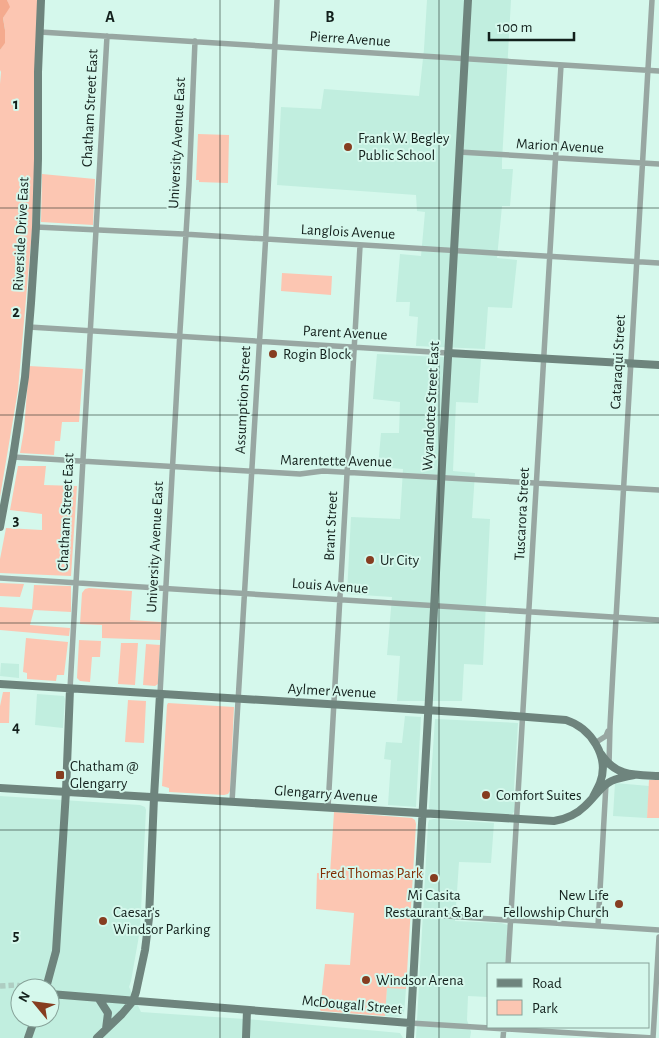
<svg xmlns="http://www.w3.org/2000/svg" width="659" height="1038" viewBox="0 0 659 1038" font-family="'Alegreya Sans',sans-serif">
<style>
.built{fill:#c1eedf;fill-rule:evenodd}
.green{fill:#fcc6b2}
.water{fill:#f4aa8e}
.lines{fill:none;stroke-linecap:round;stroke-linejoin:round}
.street-tunnel{stroke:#aecdc2;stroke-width:5.5;stroke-dasharray:5.5 3;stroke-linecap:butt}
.street{stroke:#98a7a2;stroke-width:5.5}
.secondary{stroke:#6e847d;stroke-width:8}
.grid{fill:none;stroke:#13201c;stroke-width:1;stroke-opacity:0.55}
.poi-dot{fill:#863d20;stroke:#d5f8ec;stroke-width:2}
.labels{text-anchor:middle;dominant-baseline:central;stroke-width:4;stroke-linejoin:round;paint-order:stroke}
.street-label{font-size:15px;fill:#13201c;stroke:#d5f8ec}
.poi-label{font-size:15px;fill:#13201c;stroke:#d5f8ec;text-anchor:start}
.park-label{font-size:15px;fill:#822d03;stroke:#d5f8ec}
.grid-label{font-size:16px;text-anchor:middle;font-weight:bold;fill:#13201c;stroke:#d5f8ec;stroke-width:4;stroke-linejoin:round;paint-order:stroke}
</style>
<rect width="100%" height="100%" fill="#d5f8ec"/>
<!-- built -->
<path class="built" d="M427 0H511L502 161V169H513L510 206H502L497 258 517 260 512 308 488 307 485 349 416 346 418 317 409 316 410 302H396L400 254 421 256 425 212 417 211 416 195 277 185 281 107 321 109 324 89 419 96 424 49Z
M377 354 481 359 478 403 456 402 453 471 475 473 472 518 490 519 483 665 464 664 462 701H397L400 656 387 655 392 597 347 594 351 517 400 519 403 469 378 467 381 433H399L400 402 373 399Z
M1 663 19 664V678L0 676Z
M37 694 64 696 65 699 63 728 35 725Z
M405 716 421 717 416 807 388 805 391 760 384 759 386 742 402 743Z
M435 719 518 723 514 787 515 811 512 814 508 816 432 811 429 808Z
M615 783 649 786 647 818 613 816Z
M0 796 140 805 145 807 146 810 140 930 131 981 129 987 141 1012 258 1020 400 1033 403 1038H0ZM20 988H50V1018H20Z
M434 819 494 823 491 863 459 862 455 921 501 923 508 925 505 964H488V997L468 996 467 1020 471 1032 470 1038H416L428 824 429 820Z
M387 987 406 989 404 1013 402 1016 399 1017 385 1016Z"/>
<!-- green -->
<path class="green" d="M7 0H39L35 162 32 230 18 390 0 497V84L1 72 0 70V50L5 42V30L3 18 9 7Z
M198 134 229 135 228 183 199 182V180H196Z
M42 174 95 179 93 225 41 222Z
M282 273 332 276 331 295 281 291Z
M29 366 83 369 79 422H62L60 441H55L54 455 20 453 24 430Z
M18 466H46L44 485 77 486 71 576 0 573V559L6 528 42 530V514L10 510Z
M0 583 24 584 20 597 0 596Z
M34 585 71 586V612L34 610 30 625 70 628 69 636 0 630V607L32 609Z
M89 588 132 591 130 620 161 622 160 640 102 638V625L80 624 82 593 85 589Z
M26 638 68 642 64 675H57L56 681 27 679V673L23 672Z
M79 640 101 641 100 657H92L90 682 80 681 77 678Z
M121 643H138L135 685 118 684Z
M146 644 160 645 158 684 155 686 143 685Z
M3 692H10L9 723H0V706Z
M128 700 146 701 144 743 125 742Z
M168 703 234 707 230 791 228 794 224 795 169 792V788L162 786 167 705Z
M649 780H659V818H647Z
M334 812 412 818 415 820 416 824 406 989 387 988 385 1016 321 1011 320 1010 325 964 350 965 354 913 316 909 317 873 330 874Z"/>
<!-- water -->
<path class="water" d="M0 0H7L10 7 3 18 5 30V43L0 50Z"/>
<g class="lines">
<!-- street-tunnel -->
<path class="street-tunnel" d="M0 986 16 985 27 988"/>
<!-- street -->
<path class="street" d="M40 32 659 71
M459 152 659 164
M36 227 183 234 659 263
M29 327 448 353
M13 457 300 474 323 471 659 490
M0 578 659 620
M70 689 107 36
M160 694 180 331 189 185 195 41
M595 743 606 736 608 731
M609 765 610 726 613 670 652 0
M232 802 266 233 277 0
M328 807 360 246
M417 914 659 930
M598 926 606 784
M508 964 561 65
M410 1023 653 1038
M503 1038 504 1027
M653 1038 659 937"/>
<!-- secondary -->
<path class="secondary" d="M448 353 659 365
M0 527 13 457 25 377 31 303 36 227 38 159V72L41 0
M0 684 474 713 566 720C591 728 610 757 600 783 598 788 595 793 593 797
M601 754C616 777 635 775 659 776
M0 788 554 821C566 819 576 815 585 806 593 799 599 789 608 783 615 778 626 777 634 775
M46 988 56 951 66 791 70 689
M50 994 410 1023
M99 999 108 1013 106 1029
M28 1038 35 1018
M97 1038 122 1014 133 1001 136 992 145 950 149 918 154 797 160 694
M246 1038 247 1010
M410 1038 468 0"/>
</g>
<!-- grid -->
<path class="grid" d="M220 0V1038M439 0V1038M0 208H659M0 415H659M0 623H659M0 830H659"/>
<!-- markers -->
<g class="poi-dot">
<circle cx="348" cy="147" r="5"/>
<circle cx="273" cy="354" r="5"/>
<circle cx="370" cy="560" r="5"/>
<rect x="55" y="770" width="10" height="10" rx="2.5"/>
<circle cx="486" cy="795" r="5"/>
<circle cx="434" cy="878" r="5"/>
<circle cx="619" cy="904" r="5"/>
<circle cx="103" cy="921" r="5"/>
<circle cx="366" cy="980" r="5"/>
</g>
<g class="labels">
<!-- street labels -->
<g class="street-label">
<text transform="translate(350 39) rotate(4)">Pierre Avenue</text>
<text transform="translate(90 108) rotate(-87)">Chatham Street East</text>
<text transform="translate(177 143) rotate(-87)">University Avenue East</text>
<text transform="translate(560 146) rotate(3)">Marion Avenue</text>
<text transform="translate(348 232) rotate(3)">Langlois Avenue</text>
<text transform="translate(21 234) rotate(-87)">Riverside Drive East</text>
<text transform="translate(345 333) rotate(3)">Parent Avenue</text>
<text transform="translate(618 362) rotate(-87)">Cataraqui Street</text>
<text transform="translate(243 400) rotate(-87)">Assumption Street</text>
<text transform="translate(431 406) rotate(-87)">Wyandotte Street East</text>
<text transform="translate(336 461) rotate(1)">Marentette Avenue</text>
<text transform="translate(66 512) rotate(-87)">Chatham Street East</text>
<text transform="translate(522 514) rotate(-87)">Tuscarora Street</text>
<text transform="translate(331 526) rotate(-87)">Brant Street</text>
<text transform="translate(155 547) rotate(-87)">University Avenue East</text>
<text transform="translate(330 586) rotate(4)">Louis Avenue</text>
<text transform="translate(332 691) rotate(3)">Aylmer Avenue</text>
<text transform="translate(326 794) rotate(4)">Glengarry Avenue</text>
<text transform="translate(352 1005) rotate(5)">McDougall Street</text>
</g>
<!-- poi labels -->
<g class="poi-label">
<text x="358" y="138">Frank W. Begley<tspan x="358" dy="17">Public School</tspan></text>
<text x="283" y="354">Rogin Block</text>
<text x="380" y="560">Ur City</text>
<text x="70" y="766">Chatham @<tspan x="70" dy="17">Glengarry</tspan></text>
<text x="496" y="795">Comfort Suites</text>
<text x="434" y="895" text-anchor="middle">Mi Casita<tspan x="434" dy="17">Restaurant &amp; Bar</tspan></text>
<text x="609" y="895" text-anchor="end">New Life<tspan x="609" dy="17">Fellowship Church</tspan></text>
<text x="113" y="912">Caesar's<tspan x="113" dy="17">Windsor Parking</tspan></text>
<text x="376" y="980">Windsor Arena</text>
</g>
<!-- park labels -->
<g class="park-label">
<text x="371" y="873">Fred Thomas Park</text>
</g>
</g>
<g class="grid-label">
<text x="110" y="22">A</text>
<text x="330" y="22">B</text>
<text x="16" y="109">1</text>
<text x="16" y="317">2</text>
<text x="16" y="525">3</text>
<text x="16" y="732">4</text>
<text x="16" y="940">5</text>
</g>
<!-- legend -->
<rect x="487" y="963" width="162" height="65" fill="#d5f8ec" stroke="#87a299"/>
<rect x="497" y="979" width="25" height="8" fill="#6e847d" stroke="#87a299"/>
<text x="532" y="988" font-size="15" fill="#13201c">Road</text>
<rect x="497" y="1000" width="25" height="15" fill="#fcc6b2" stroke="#87a299"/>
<text x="532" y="1013" font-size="15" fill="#13201c">Park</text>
<!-- north arrow -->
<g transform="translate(35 1003) rotate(299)"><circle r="24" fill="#d5f8ec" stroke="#87a299"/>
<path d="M0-4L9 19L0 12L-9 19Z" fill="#863d20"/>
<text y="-8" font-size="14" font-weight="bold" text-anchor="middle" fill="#13201c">N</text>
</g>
<!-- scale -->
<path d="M489 32v8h85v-8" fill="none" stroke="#13201c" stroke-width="2.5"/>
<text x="497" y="32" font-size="15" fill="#13201c" stroke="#d5f8ec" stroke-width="4" paint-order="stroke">100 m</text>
</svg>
